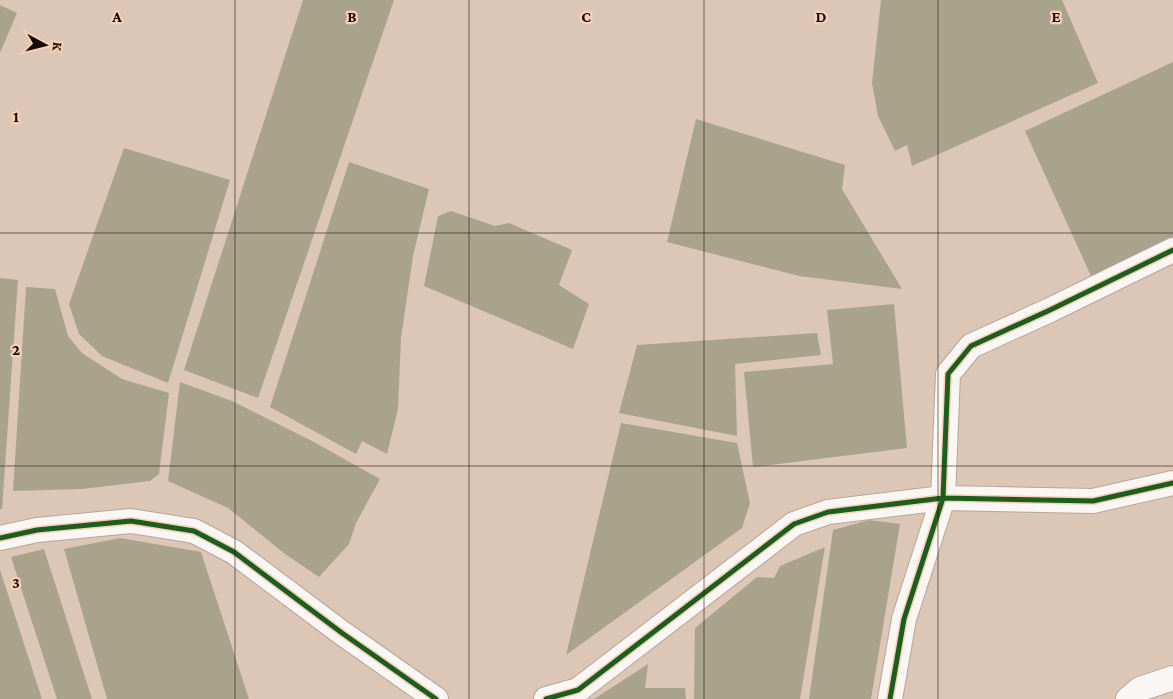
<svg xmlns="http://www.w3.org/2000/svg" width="1173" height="699" viewBox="0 0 1173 699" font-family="'Crimson Pro',serif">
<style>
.building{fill:#aaa38c}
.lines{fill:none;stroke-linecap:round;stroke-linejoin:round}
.minor-casing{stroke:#b7a699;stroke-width:26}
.minor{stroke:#faf6f4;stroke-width:24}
.cycleway-casing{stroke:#f8d0b4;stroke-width:8}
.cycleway{stroke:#1b5e20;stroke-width:5}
.grid{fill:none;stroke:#160902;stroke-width:1;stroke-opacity:0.55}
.grid-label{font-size:16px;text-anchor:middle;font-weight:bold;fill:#160902;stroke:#f8d0b4;stroke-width:4.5;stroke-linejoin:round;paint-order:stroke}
</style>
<rect width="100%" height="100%" fill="#dcc6b6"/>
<!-- building -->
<path class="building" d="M303 0H394L258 398 184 370Z
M881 0H1062L1098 83 912 166 907 145 895 151 878 116 872 83Z
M0 5 17 13 0 53Z
M1173 62V239L1091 276 1025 131Z
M696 119 845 165 842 189 902 289 799 276 667 242Z
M124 148 230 180 168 383 102 356 79 334 69 304Z
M349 162 429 189 413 256 401 338 398 409 387 454 362 441 356 454 270 407Z
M451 211 495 226 509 223 572 250 559 285 589 304 573 349 424 286 438 216Z
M0 278 18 280 2 509H0Z
M26 287 55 289 68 336 82 353 122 379 169 393 159 474 150 481 82 489 13 491Z
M894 304 907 448 753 467 744 372 833 364 827 310Z
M817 333 821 355 735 364 737 436 619 413 637 345Z
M180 382 232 401 312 441 380 479 356 523 349 544 319 577 285 554 228 508 168 481Z
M621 423 737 443 750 503 742 528 566 655Z
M869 520 900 524 871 699H809L833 530Z
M120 538 201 552 249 699H107L64 549Z
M825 547 800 699H694L695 628 757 577 774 578 780 566Z
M44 549 92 699H57L11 557Z
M0 570 42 699H0Z
M648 664 645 688H685L686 699H594Z"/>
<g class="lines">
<!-- minor casing -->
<g class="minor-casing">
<path id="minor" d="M0 538 37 530 131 521 194 531 234 552 342 633 436 699
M546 699 578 690 794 524 828 512 943 498 1093 501 1173 483
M890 699 904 619 943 498 948 374 971 346 1050 310 1173 250
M1128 699 1140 689 1173 678"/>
</g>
<!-- minor -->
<use href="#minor" class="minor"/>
<!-- cycleway casing -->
<g class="cycleway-casing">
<path id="cycleway" d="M0 538 37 530 131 521 194 531 234 552 342 633 436 699
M546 699 578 690 794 524 828 512 943 498 1093 501 1173 483
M890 699 904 619 943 498 948 374 971 346 1050 310 1173 250"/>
</g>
<!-- cycleway -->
<use href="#cycleway" class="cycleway"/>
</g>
<!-- grid -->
<path class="grid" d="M235 0V699M469 0V699M704 0V699M938 0V699M0 233H1173M0 466H1173"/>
<g class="grid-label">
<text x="117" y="22">A</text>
<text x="352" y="22">B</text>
<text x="586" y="22">C</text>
<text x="821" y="22">D</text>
<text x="1056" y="22">E</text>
<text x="16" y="122">1</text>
<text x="16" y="355">2</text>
<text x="16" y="588">3</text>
</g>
<!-- north arrow -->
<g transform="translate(45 45) rotate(97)" stroke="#f8d0b4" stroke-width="4" paint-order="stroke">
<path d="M0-4L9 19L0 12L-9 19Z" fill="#160902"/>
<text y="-8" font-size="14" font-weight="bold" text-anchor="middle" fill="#160902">K</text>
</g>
</svg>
